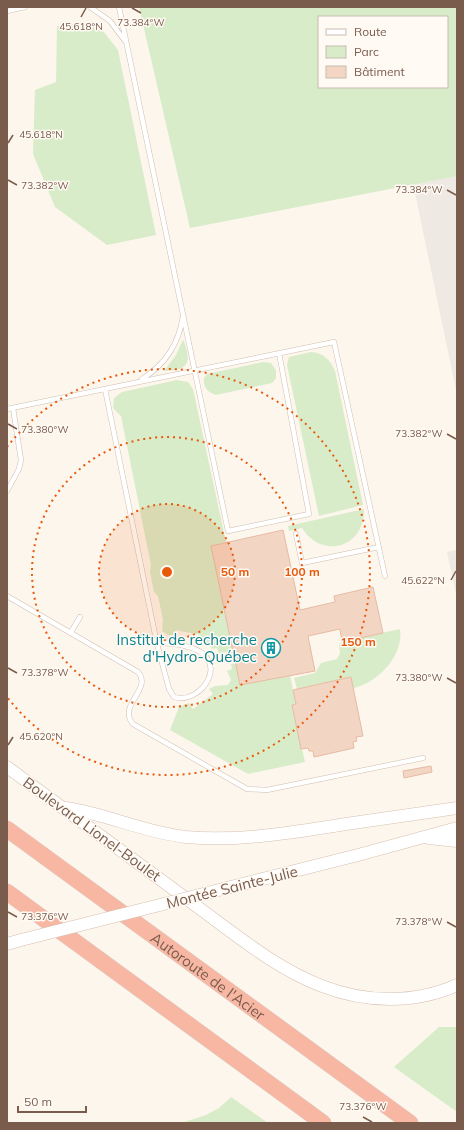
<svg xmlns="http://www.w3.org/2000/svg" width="464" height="1130" viewBox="0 0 464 1130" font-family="Mulish,sans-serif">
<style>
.industrial{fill:#efe9e4}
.green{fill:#d8ecc9;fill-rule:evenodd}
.building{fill:#f3d5c3;stroke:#e6bba3}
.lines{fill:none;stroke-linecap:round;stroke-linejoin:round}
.lane-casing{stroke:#d1beb0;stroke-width:5.5}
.secondary-casing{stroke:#d6c0b0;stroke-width:13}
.highway-casing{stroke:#dad1cd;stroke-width:17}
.lane{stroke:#fff;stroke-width:4.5}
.secondary{stroke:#fff;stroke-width:12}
.highway{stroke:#f7b7a3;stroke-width:16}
.secondary-bridge-casing{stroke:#d6c0b0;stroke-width:13;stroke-linecap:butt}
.secondary-bridge{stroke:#fff;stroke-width:12}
.ticks{fill:none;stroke:#7a5c4d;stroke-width:1.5}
.ring{fill:none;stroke:#e8590c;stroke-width:2;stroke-dasharray:2 4}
.labels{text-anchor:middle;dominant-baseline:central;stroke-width:3;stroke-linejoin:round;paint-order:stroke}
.culture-label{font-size:15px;fill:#0d838f;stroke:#fffaf3;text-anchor:end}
.street-label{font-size:15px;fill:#7a5c4d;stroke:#fffaf3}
.ticks-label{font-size:10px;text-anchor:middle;fill:#7a5c4d;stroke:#fffaf3;stroke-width:3;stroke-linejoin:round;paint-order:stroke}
.centre{fill:#e8590c;stroke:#fffaf3;stroke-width:2}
.ring-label{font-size:12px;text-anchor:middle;font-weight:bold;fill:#e8590c;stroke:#fffaf3;stroke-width:3;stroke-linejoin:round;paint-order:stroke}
</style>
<rect width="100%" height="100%" fill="#fdf6ec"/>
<!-- industrial -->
<path class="industrial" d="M457 7V395L393 87H447V17Z
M457 550V599L447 552Z"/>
<!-- green -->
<path class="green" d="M139 7H457V176L190 228ZM319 17H447V87H319Z
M96 22 118 50 156 235 107 245 55 207 33 154 35 90 56 82 57 26Z
M183 340C185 343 186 348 187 352 191 369 178 370 164 371L176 355Z
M311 352C323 353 330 359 335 371L363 505 319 516 287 365 289 357Z
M263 362 271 363 276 370V378L272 383 216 395C208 392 203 388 204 378L207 374Z
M177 380 188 382 193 389 226 542 211 546 234 655 228 656V652L219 653 217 648 213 649 208 644 199 641 200 635 176 630 174 635H168L162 631 163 620 158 596 154 592 150 572 151 565 121 416 113 408 114 398 122 392Z
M364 509C365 548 322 560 302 528L289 531 288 526Z
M400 629C404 655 378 683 353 688L351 677 297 689 294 678 315 673 321 663 337 659 340 653 339 646 341 642Z
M235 663 240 685 290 675 296 704 292 705 305 762 248 774 170 730 179 707 189 703 193 709 213 694 209 689 215 686 228 685 231 680 227 671 232 669 231 664Z
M439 1027H457V1112L394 1067Z
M231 1097 268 1123H181L206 1115 219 1108Z"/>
<!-- building -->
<path class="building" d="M283 530 300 610 335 602 334 596 373 587 383 633 342 642 340 629 308 636 315 671 240 685 211 546Z
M351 677 363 736 356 737 357 741 353 742 354 748 314 757 313 751H309L308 748 301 749 292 705 296 704 293 690Z
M431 766 432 772 404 778 403 771Z"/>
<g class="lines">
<!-- lane casing -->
<g class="lane-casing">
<path id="lane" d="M90 7 110 21 125 41
M119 7 228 531 309 514 279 353
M7 11 25 7
M142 379C166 364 179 344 183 316
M105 389 157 644 169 689 174 697C201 706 235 657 185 646 176 644 166 642 157 644
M7 409 334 342 385 576
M7 491 19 469 21 460 13 408
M296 534 302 563 379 547
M7 596 138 672C153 689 117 705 133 724L247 789 267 790 423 758
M71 632 80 617"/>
</g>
<!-- secondary casing -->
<g class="secondary-casing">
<path id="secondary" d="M7 767C70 813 132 859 195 905 235 934 275 968 322 986 365 1003 415 1004 457 985
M66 808C107 814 143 832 186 837 240 842 294 832 346 824 383 819 420 813 457 808
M428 838 457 841
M223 889 358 855 457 828
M7 944 21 940"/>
</g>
<!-- highway casing -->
<g class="highway-casing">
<g id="highway">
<path id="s1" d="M7 829 410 1123"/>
<path d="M7 892 323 1123"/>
</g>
</g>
<!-- lane -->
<use href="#lane" class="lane"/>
<!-- secondary -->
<use href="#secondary" class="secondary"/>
<!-- highway -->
<use href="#highway" class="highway"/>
<!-- secondary-bridge casing -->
<g class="secondary-bridge-casing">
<path id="secondary-bridge" d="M21 940 223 889"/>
</g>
<!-- secondary-bridge -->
<use href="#secondary-bridge" class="secondary-bridge"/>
</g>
<!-- ticks -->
<path class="ticks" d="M132 8 141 13M81 17 86 8M8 143 13 135M8 180 17 185M447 190 456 195M8 424 17 429M447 434 456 439M451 580 456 571M8 668 17 673M447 678 456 683M8 745 13 737M8 912 17 917M447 922 456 927M363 1117 372 1122"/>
<!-- distance rings -->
<circle cx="167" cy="572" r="68" fill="#e8590c" fill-opacity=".12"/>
<g class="ring">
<circle cx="167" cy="572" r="68"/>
<circle cx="167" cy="572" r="135"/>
<path d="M7 447A203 203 0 1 1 7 697"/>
</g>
<!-- icons -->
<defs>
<g id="building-ring" transform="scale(1)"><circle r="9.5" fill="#fffaf3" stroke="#0f9aa8" stroke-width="1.5"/><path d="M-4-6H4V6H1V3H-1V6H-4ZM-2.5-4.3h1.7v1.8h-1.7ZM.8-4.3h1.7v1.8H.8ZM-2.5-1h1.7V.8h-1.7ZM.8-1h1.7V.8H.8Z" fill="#0f9aa8"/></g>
</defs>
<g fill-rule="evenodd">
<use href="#building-ring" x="271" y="648"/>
</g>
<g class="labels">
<!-- culture labels -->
<g class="culture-label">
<text x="257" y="639">Institut de recherche<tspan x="257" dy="17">d'Hydro-Québec</tspan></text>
</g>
<!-- street labels -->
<g class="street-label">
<text transform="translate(92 829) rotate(36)">Boulevard Lionel-Boulet</text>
<text transform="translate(232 887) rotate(-14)">Montée Sainte-Julie</text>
<text stroke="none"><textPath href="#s1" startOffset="249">Autoroute de l'Acier</textPath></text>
</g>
</g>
<g class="ticks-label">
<text x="141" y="26">73.384°W</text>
<text x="81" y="30">45.618°N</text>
<text x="41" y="138">45.618°N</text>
<text x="45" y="189">73.382°W</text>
<text x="419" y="193">73.384°W</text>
<text x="45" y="433">73.380°W</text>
<text x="419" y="437">73.382°W</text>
<text x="423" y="584">45.622°N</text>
<text x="45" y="676">73.378°W</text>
<text x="419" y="681">73.380°W</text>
<text x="41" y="740">45.620°N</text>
<text x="45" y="920">73.376°W</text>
<text x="419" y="925">73.378°W</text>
<text x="363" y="1110">73.376°W</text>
</g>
<circle cx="167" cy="572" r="6" class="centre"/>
<g class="ring-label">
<text x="235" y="576">50 m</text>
<text x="302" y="576">100 m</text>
<text x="358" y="646">150 m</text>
</g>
<!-- border -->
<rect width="464" height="1130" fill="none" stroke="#7a5c4d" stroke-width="16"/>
<!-- legend -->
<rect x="318" y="16" width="130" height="72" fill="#fffaf3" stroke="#cabbb1"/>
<rect x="326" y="29" width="20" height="6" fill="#ffffff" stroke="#cabbb1"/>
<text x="354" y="36" font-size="12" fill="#7a5c4d">Route</text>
<rect x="326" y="46" width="20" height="12" fill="#d8ecc9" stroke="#cabbb1"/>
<text x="354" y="56" font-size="12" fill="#7a5c4d">Parc</text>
<rect x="326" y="66" width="20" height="12" fill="#f3d5c3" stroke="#cabbb1"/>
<text x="354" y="76" font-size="12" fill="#7a5c4d">Bâtiment</text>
<!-- scale -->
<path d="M18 1106v6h68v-6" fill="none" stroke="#7a5c4d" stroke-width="2"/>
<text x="24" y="1106" font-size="12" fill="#7a5c4d" stroke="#fffaf3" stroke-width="3" paint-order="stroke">50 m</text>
</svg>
